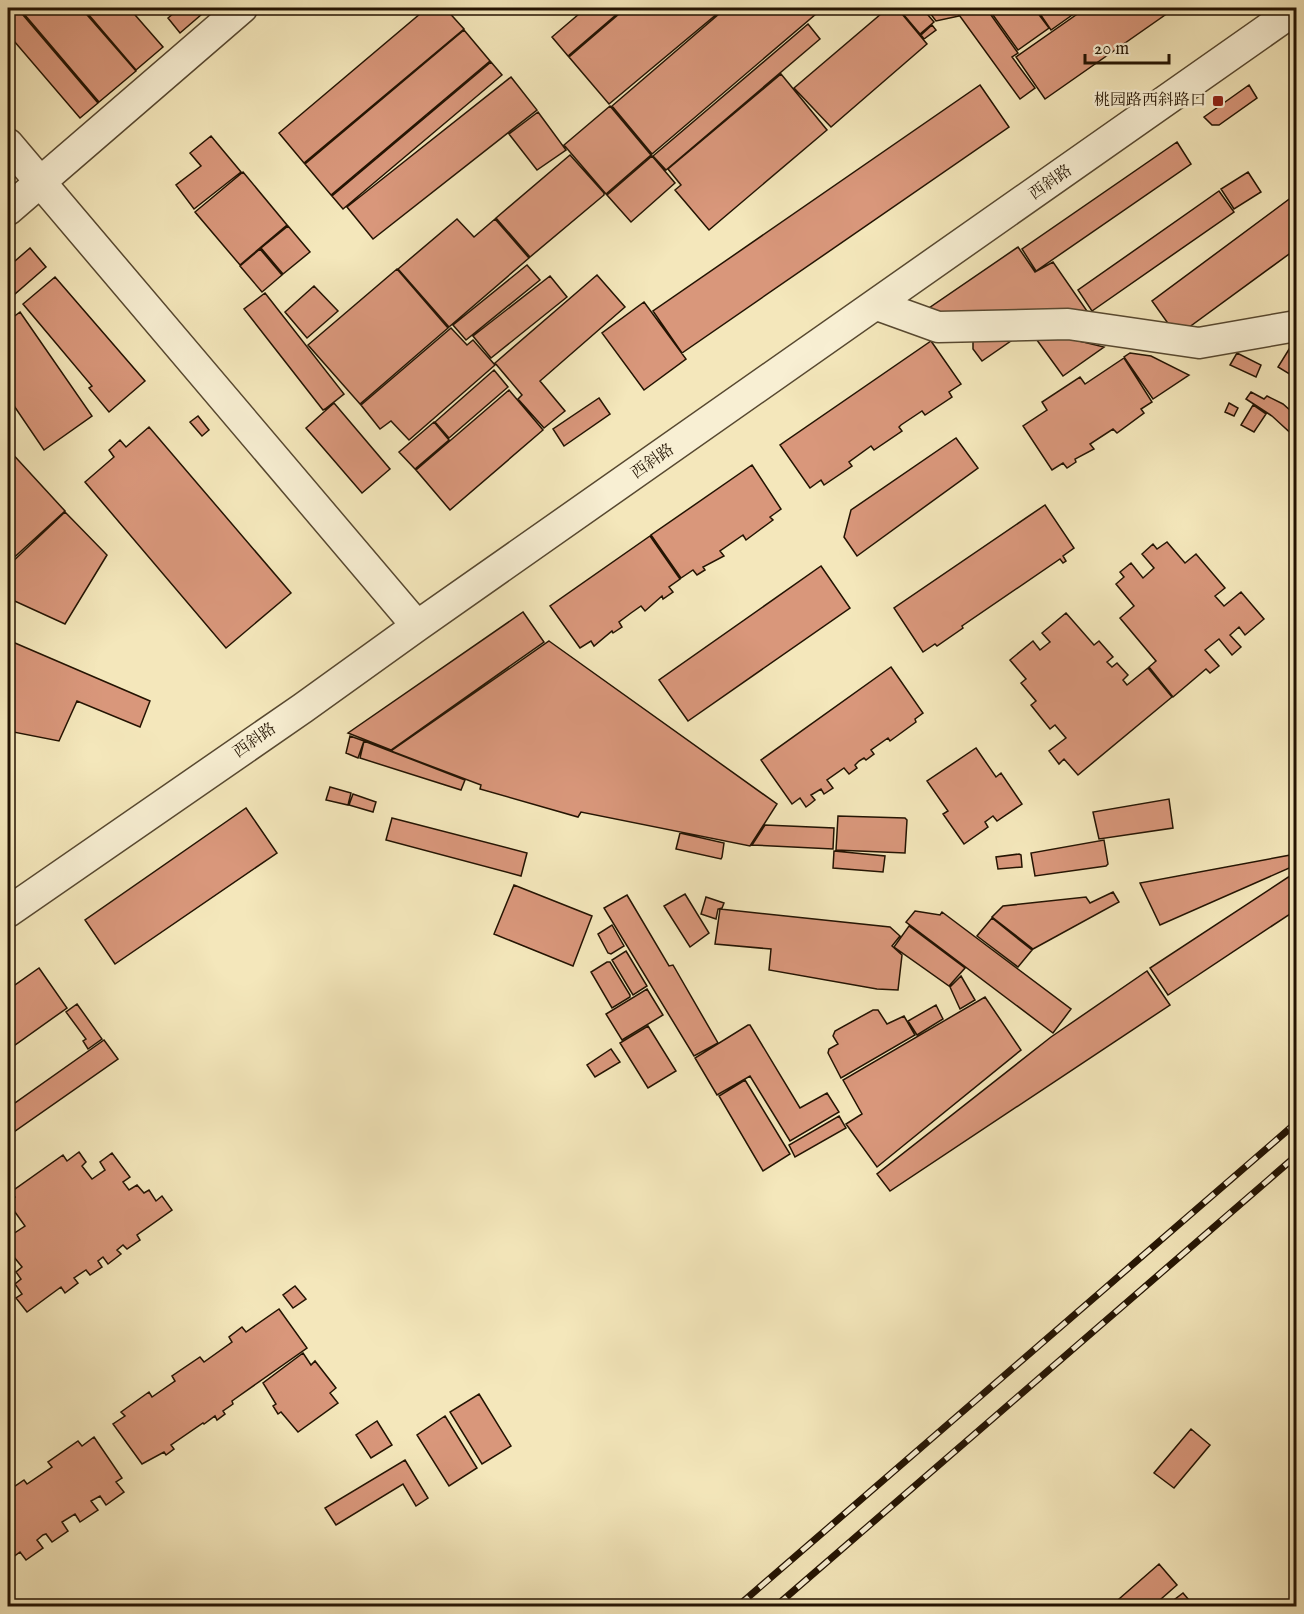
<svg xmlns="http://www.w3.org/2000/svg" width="1304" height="1614" viewBox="0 0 1304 1614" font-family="'IM FELL English','Noto Serif SC',serif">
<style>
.building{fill:#d9977b;stroke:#231302;stroke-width:1.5}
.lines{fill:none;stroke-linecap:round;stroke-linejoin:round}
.minor-casing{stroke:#574830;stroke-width:33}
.minor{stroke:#f8efd3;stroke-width:30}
.rail-casing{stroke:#231302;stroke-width:7}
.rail{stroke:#f8efd3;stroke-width:4.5;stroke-dasharray:14;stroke-linecap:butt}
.poi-dot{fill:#8f2418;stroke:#f8efd3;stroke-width:2}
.labels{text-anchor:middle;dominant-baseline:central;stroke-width:5;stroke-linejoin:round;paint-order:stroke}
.poi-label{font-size:16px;fill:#231302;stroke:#f8efd3;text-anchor:end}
.street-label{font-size:16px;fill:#231302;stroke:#f8efd3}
</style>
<rect width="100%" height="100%" fill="#f4e7bb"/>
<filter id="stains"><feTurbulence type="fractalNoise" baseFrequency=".00333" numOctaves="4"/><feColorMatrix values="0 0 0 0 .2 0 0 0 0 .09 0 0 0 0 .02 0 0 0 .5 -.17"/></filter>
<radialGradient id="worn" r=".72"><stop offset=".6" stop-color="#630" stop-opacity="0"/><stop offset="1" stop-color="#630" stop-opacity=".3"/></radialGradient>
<!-- building -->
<path class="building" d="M8 8H17L98 103 80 118 8 34Z
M19 8H81L136 71 99 102Z
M83 8H129L163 47 136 70Z
M171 8H209L180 33 168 18 175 12Z
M427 8H445L464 29 304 163 279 133Z
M586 8H624L568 56 552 37Z
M626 8H724L609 104 569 57Z
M726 8H823L652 154 612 106Z
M888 8H897L927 44 831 127 794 88Z
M898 8H922L934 22 920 34Z
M926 8H953L959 16 936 21Z
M954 8H986L1018 53 1012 57 1035 88 1020 99Z
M988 8H1034L1049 28 1018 50Z
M1036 8H1082L1051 30Z
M1086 8H1175L1045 99 1016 57Z
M808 24 820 39 666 170 653 156Z
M932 25 936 30 924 39 921 35Z
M464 30 490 61 331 195 305 164Z
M491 62 502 75 343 209 332 196Z
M781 74 827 130 709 230 675 190 681 185 668 169Z
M511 77 537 110 373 239 347 207Z
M980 85 1009 127 682 353 653 311Z
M1249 85 1257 98 1219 125H1212L1204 117Z
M610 106 651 155 606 194 564 145Z
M538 112 566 150 537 170 509 134Z
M211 136 241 172 194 209 176 185 201 166 190 153Z
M1177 142 1191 164 1036 271 1022 249Z
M570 155 604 193V195L530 257 496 218Z
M652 156 675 183 631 222 607 195Z
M243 172 287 225 240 265 195 212Z
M1248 172 1261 192 1234 209 1221 189Z
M1219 191 1234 212 1092 311 1078 290Z
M1296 194V249L1177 336 1152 301Z
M457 219 474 237 495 219 529 258 449 327 398 269Z
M288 226 310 252 283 274 261 248Z
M1018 247 1035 272 1053 262 1087 311 936 320 929 308Z
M30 248 46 267 8 300V267Z
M260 249 282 275 262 292 240 266Z
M527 265 540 280 466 340 453 325Z
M397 269 448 328 360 404 308 345Z
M597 275 625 307 540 381 565 411 544 428 518 399 522 395 495 363Z
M550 276 567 297 491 358 473 336Z
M55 277 145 381 109 412 89 388 92 386 23 304Z
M314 286 338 311 307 338 285 312Z
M265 293 344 394 325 409 323 410 244 309Z
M644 302 686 359 644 390 602 333Z
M20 312 92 416 44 450 8 397V321Z
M451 328 467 345 473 340 495 365 409 440 391 421 380 429 361 405Z
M1050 334 1104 347 1063 376 1034 336Z
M1018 336 982 361 973 349V338Z
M1296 338V378L1278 367Z
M931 341 961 384 949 392 952 397 925 415 922 411 901 425 899 427 902 431 874 450 871 446 849 462 852 466 824 485 821 480 810 488 780 445Z
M1130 353 1151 356 1189 375 1153 399 1124 357Z
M1237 353 1261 365 1256 377 1230 365Z
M1124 358 1152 402 1141 409 1144 413 1117 433 1113 429 1090 444 1094 449 1075 459 1076 462 1067 468 1063 463 1052 470 1023 426 1047 410 1042 402 1080 377 1085 384Z
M494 370 508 387 449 438 435 422Z
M509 390 543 430 450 510 416 470Z
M1251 392 1264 399 1267 396 1283 404 1292 412 1296 407V438L1272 416 1246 399Z
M599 398 610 414 564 446 553 429Z
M334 403 390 469 362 493 306 428Z
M1229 403 1238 408 1234 416 1225 412Z
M1253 405 1266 414 1254 432 1241 425Z
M198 416 209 430 202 436 190 422Z
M434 422 449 440 415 469 399 452Z
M149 427 291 593 226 648 85 482 114 457 109 450 120 440 126 447Z
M956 438 978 468 857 556 844 537 851 510Z
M8 449 65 511 8 563Z
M752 465 781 509 770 517 773 520 746 540 743 535 720 551 724 556 703 567 705 570 697 575 693 570 681 578 651 535Z
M1045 505 1074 548 1063 556 1066 561 1063 563 1060 559 962 626 963 628 937 646 935 644 923 652 894 608Z
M65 512 107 555 65 624 8 598V566Z
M650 536 680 579 669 587 673 592 663 599 662 596 645 611 641 606 631 613 619 622 622 627 613 633 612 631 594 646 591 641 580 648 550 606Z
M1167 542 1185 563 1196 554 1225 588 1215 596 1224 606 1241 592 1264 619 1245 635 1239 627 1230 635 1241 647 1232 655 1219 639 1205 650 1219 666 1210 673 1206 669 1173 697 1149 667 1156 661 1120 618 1134 606 1116 584 1124 577 1120 572 1131 563 1143 578 1154 568 1142 554 1153 544 1157 549Z
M821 566 850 608 688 721 659 680Z
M523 612 544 642 391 750 348 733Z
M1066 613 1094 645 1099 641 1113 657 1107 662 1112 667 1117 663 1128 675 1123 680 1127 685 1148 668 1172 697 1078 775 1064 759 1059 764 1049 751 1066 738 1055 725 1050 729 1031 705 1036 701 1021 683 1026 679 1010 660 1033 641 1040 650 1050 642 1042 633Z
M8 640 150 701 140 727 77 701 59 741 8 731Z
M549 641 777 804 750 846 581 812 578 817 480 789 481 785 391 751Z
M891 667 923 713 915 719 916 722 890 741 888 738 871 750 874 754 866 760 864 758 859 761 855 765 857 768 849 774 844 768 827 780 833 788 824 794 821 789 811 795 815 800 810 804 806 807 800 798 792 804 761 760Z
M350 736 364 741 358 758 346 753Z
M364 741 465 780 461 790 360 758Z
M976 748 996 777 1001 773 1022 804 997 821 993 816 985 822 988 827 964 844 943 814 948 811 927 781Z
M330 787 351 793 348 805 326 800Z
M353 794 376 802 373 812 349 805Z
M1169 799 1173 828 1099 839 1093 812Z
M246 808 277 853 115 964 85 920Z
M838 816 905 818 907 820 905 853 836 850Z
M392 818 527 853 521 876 386 840Z
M765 825 834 828 833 849 752 845Z
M680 833 724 843 722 857 721 859 676 849Z
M1104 840 1108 864 1106 866 1035 876 1031 853Z
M834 851 885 856 883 872 833 868Z
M1019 854 1021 855 1022 867 998 869 996 857Z
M1296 854V865L1160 925 1140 883Z
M1296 872V910L1168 995 1150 968Z
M514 885 592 916 573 966 494 934Z
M1113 892 1119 902 1033 949 992 917 1003 906 1086 897 1090 903Z
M685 894 709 933 690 947 664 906Z
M627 895 669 966 673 965 718 1043 694 1056 604 908Z
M706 897 724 903 722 908 718 909 716 919 701 914Z
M720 909 890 927 900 936 892 946 902 955 898 990 877 989 769 970 771 949 715 944Z
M915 911 940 915 942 912 1071 1009 1053 1033 906 922Z
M992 918 1032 950 1018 967 977 936Z
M612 925 624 946 611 954 608 953 598 934Z
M909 926 965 968 949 986 894 947Z
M626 951 647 986 633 995 612 960Z
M607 962H610L630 995V997L612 1008 591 972Z
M39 968 67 1008 8 1050V990Z
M1147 971 1170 1005 890 1191 877 1174 1051 1037Z
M961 976 975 1000 960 1009 950 987Z
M647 989 663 1015 622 1040 606 1014Z
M985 997 1021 1050 877 1167 846 1124 862 1114 843 1080Z
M77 1004 102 1039 88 1049 83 1041 86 1039 66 1012Z
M936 1005 943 1019 917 1035 908 1021Z
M873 1010H878L887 1024 904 1016 915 1035 841 1078 828 1053 829 1049 838 1044 833 1036 835 1031Z
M748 1025H750L800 1108 827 1093 839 1112 790 1141 750 1076 717 1095 695 1058Z
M648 1026 676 1071 648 1088 620 1043Z
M104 1040 118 1059 8 1136V1108Z
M611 1049 620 1062 595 1077 587 1065Z
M745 1080 790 1154 763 1171 719 1096Z
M839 1116 846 1128 795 1157 789 1145Z
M79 1152 86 1162 82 1166 92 1179 105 1170 100 1162 112 1153 130 1177 123 1182 129 1190 137 1185 144 1193 149 1190 156 1201 162 1196 172 1210 137 1235 140 1240 127 1249 123 1245 117 1250 121 1254 108 1264 103 1257 98 1261 102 1267 90 1275 86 1270 74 1278 78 1283 65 1293 61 1287 27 1312 16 1298 22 1294 15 1284 21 1279 16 1272 22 1267 14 1257 9 1260 8 1258V1232L10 1236 25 1226 15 1212 10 1215 8 1211V1202L15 1197 11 1192 63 1155 67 1161Z
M295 1286 306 1299 293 1308 283 1295Z
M279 1309 307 1348 232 1401 233 1404 223 1411 225 1414 217 1420 215 1416 204 1424 203 1423 171 1445 174 1449 166 1455 164 1452 142 1464 113 1424 125 1416 121 1412 149 1392 152 1397 175 1381 172 1376 200 1357 204 1362 232 1342 229 1337 242 1327 246 1332Z
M303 1353 311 1365 315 1361 336 1388 330 1393 338 1403 298 1432 281 1412 278 1414 273 1406 276 1404 263 1383Z
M479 1394 511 1446 482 1464 450 1412Z
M445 1416 477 1468 449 1486 417 1435Z
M377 1421 392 1445 371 1458 356 1435Z
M1191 1429 1210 1445 1174 1488 1154 1473Z
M94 1437 122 1478 116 1482 124 1492 106 1505 100 1496 91 1501 98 1510 80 1522 75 1514 62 1522 68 1531 52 1542 46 1534 43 1535 37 1540 43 1548 26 1560 20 1552 8 1561 14 1569 8 1573V1491L24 1480 27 1484 52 1467 48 1462 78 1441 82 1446Z
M405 1460 428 1498 416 1506 403 1484 336 1525 325 1508Z
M1159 1564 1177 1585 1153 1606H1111Z
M1183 1593 1194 1606H1166Z"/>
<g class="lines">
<!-- minor casing -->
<g class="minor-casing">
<path id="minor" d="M8 144 417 626
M8 210 242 8
M877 305 938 327 1068 324 1199 343 1296 326
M8 912 303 708 417 626 1296 9"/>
</g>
<!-- minor -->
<use href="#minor" class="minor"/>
<!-- rail casing -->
<g class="rail-casing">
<path id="rail" d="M738 1606 1296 1123
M776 1606 1296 1156"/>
</g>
<!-- rail -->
<use href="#rail" class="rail"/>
</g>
<!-- markers -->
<rect class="poi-dot" x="1212" y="95" width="12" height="12" rx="3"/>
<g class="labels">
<!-- poi labels -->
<g class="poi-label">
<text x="1206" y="101">桃园路西斜路口</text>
</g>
<!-- street labels -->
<g class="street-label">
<text transform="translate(1051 183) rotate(-35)">西斜路</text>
<text transform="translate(653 462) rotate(-35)">西斜路</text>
<text transform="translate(255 741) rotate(-35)">西斜路</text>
</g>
</g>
<!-- margin -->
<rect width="1304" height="1614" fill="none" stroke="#f4e7bb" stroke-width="30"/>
<rect x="9" y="9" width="1286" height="1596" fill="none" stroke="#231302" stroke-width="3"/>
<rect x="15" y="15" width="1274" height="1584" fill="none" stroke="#231302" stroke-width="1.5"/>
<!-- scale -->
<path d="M1085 54v9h84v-9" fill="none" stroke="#231302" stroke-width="3"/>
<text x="1094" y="54" font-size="18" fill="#231302" stroke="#f8efd3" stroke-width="4.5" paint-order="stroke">20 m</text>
<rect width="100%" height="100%" filter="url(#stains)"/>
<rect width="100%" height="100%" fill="url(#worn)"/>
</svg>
